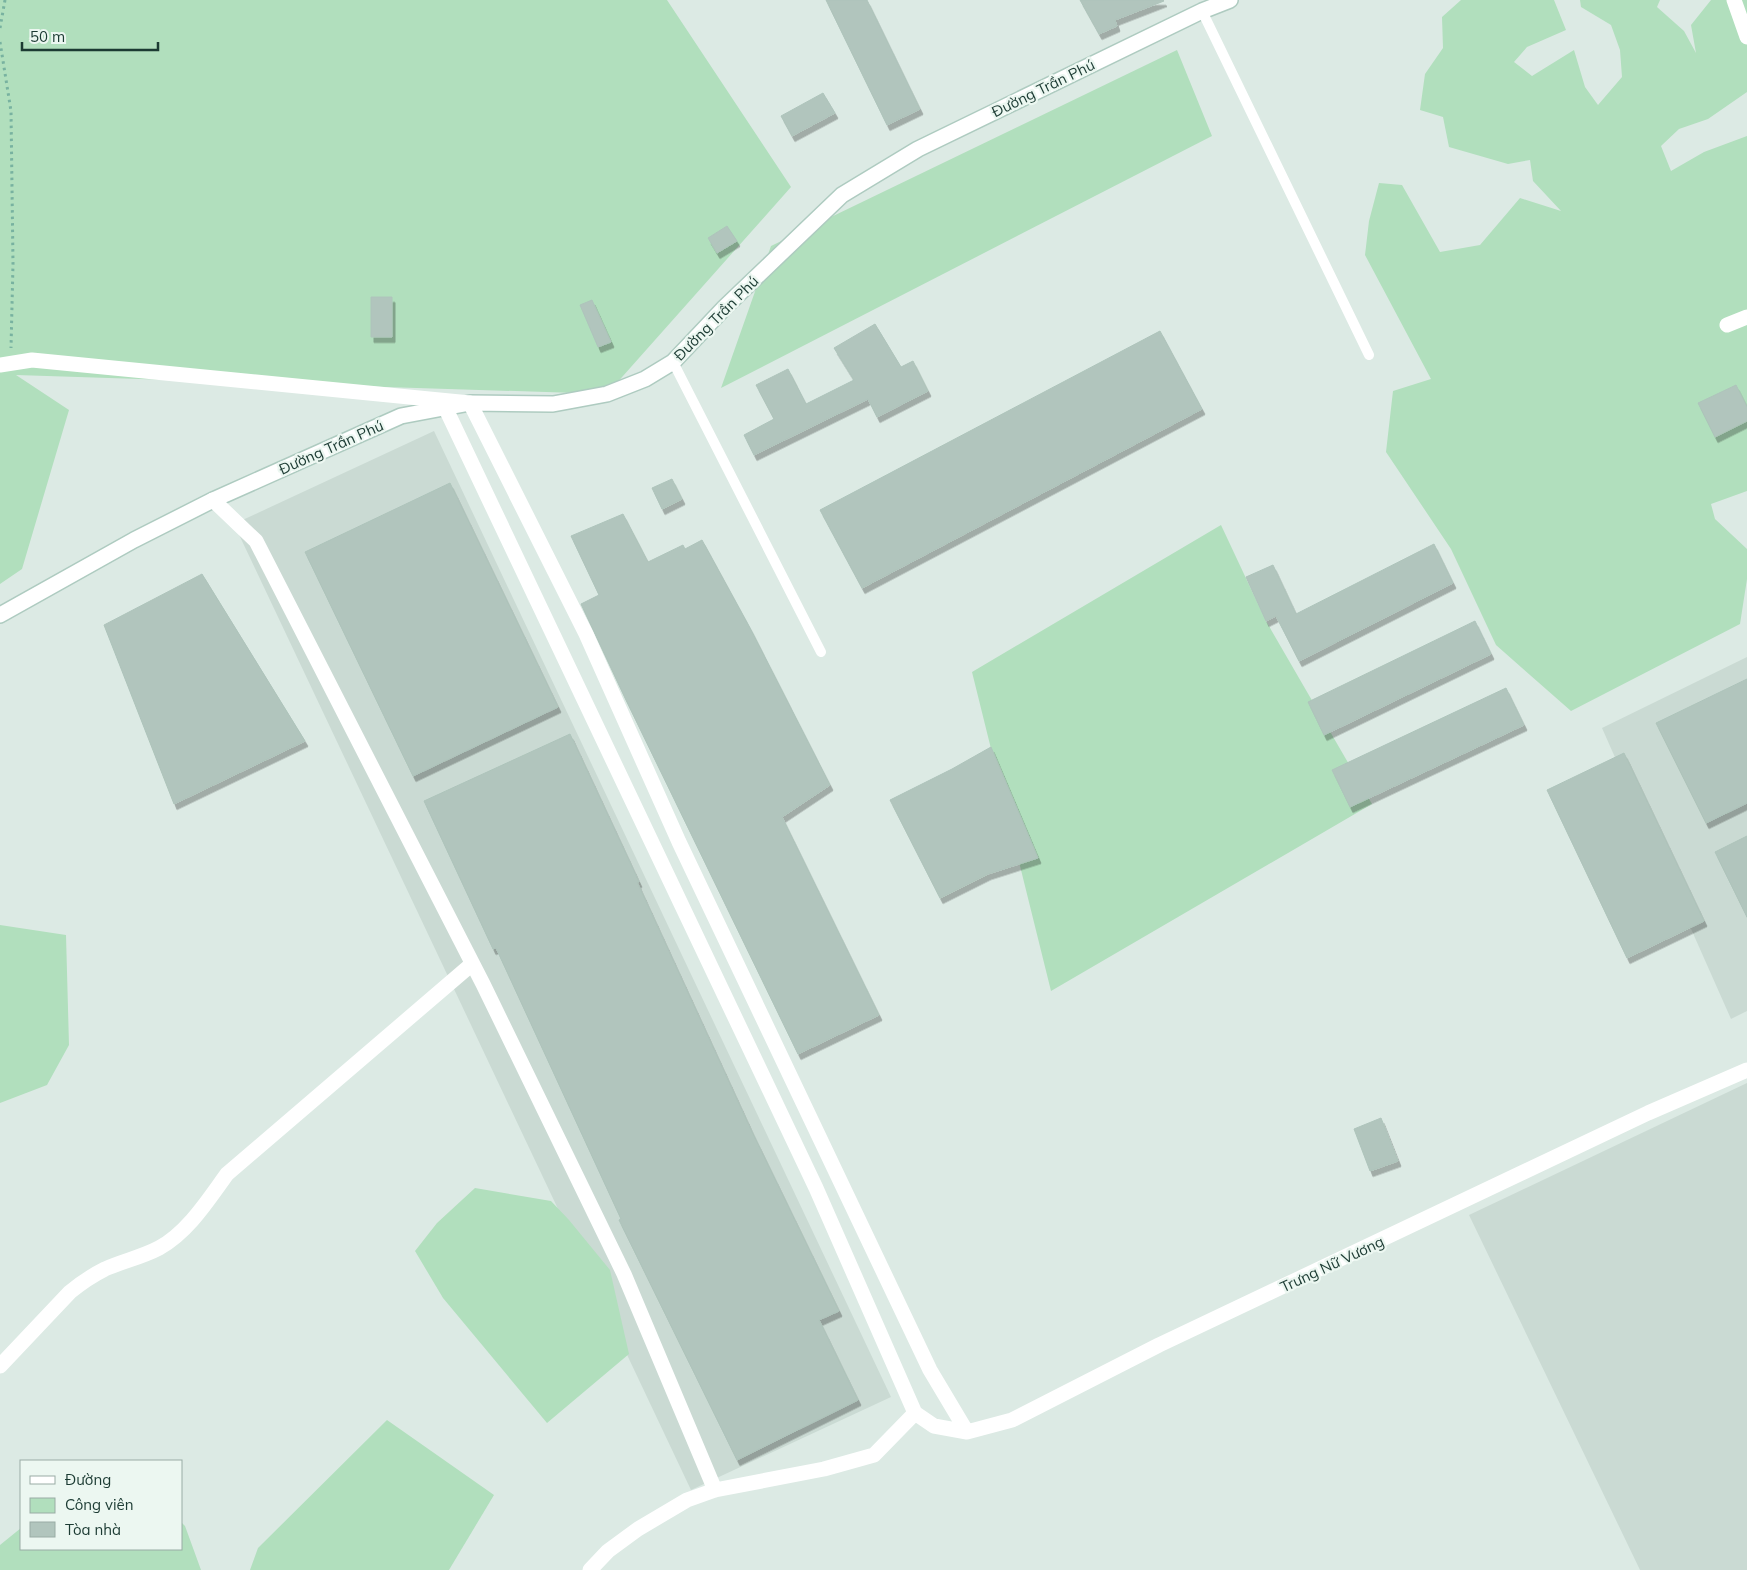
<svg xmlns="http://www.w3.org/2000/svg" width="1747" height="1570" viewBox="0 0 1747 1570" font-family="Mulish,sans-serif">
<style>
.built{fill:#cadad3}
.green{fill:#b1dfbd}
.building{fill:#b1c5bd;stroke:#aec4bb;filter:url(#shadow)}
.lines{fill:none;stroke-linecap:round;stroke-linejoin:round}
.secondary-casing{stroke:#aecbc0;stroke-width:18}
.path{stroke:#78b2a0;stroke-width:3;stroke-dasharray:2.5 4;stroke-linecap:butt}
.lane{stroke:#fff;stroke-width:10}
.street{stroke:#fff;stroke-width:15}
.secondary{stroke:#fff;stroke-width:15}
.labels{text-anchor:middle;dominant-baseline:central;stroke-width:4.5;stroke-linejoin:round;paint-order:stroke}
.street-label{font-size:15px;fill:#1c3b33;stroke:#ecf7f1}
</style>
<defs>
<filter id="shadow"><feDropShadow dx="3" dy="5.5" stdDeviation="0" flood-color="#0004"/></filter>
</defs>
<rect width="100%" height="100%" fill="#dceae4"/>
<!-- built -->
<path class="built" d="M434 431 891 1397 691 1490 234 524Z
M1747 657V1011L1731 1019 1602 728Z
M1747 1083V1570H1640L1469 1215Z"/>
<!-- green -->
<path class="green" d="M0 0H667L791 187 607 394 16 375 69 410 22 569 0 584Z
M1461 0H1554L1566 30 1527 47 1514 62 1532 76 1574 50 1585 87 1598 105 1622 77 1620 50 1611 25 1581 7 1580 0H1660L1657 7 1684 31 1696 53 1691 25 1711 0H1747V92L1708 119 1679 129 1661 146 1671 171 1704 152 1747 136V491L1711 504 1715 519 1747 549V579L1740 624 1571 711 1496 645 1451 549 1386 452 1393 391 1431 379 1365 255 1369 221 1379 183 1402 185 1440 252 1480 245 1520 198 1561 211 1533 181 1530 160 1508 164 1449 147 1443 117 1420 110 1425 74 1443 48 1442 17Z
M1177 50 1212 136 721 388 771 246Z
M1221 525 1266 621 1372 804 1051 991 972 672Z
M0 925 66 935 69 1045 47 1085 0 1103Z
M475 1188 551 1201 569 1220 610 1270 629 1354 547 1423 443 1298 415 1251 437 1223Z
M387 1420 494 1495 449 1570H250L258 1548Z
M181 1522 185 1526 201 1570H0V1545L21 1528V1549H181Z"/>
<!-- building -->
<path class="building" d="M826 0H867L920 109 887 125Z
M1080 0H1163L1164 1 1115 20 1117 26 1099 34Z
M823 93 835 113 792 136 781 116Z
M727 226 737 241 717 253 708 238Z
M371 297H392V337H371Z
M592 300 611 342 598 347 580 305Z
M875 324 901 367 913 361 928 391 877 417 868 399 754 455 744 435 774 419 756 385 788 369 806 404 854 380 834 348Z
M1160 331 1202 409 862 588 820 510Z
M1736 385 1747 407V421L1715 437 1698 403Z
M672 479 682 499 662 509 652 488Z
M450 483 558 707 413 776 305 552Z
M623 514 648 562 683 545 685 549 702 540 750 628 830 785 782 817 879 1015 798 1054 625 698 581 604 599 595 571 536Z
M1434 544 1453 583 1299 661 1276 616 1266 621 1246 577 1273 565 1296 614Z
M202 574 305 741 174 804 104 625Z
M1475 621 1491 654 1324 735 1308 702Z
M1747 679V803L1706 823 1656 723Z
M1506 688 1524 725 1350 807 1332 770Z
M570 734 639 882H637L751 1130 839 1311 819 1320 858 1400 737 1460 619 1220 621 1219 496 948 493 949 424 801Z
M991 747 1038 858 988 874 940 898 890 800 952 769Z
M1624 753 1704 921 1627 958 1547 790Z
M1747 836V917L1715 852Z
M1381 1118 1398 1161 1370 1171 1354 1129Z"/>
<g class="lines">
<!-- secondary casing -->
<g class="secondary-casing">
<path id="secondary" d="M0 615 134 540 213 500 401 416 470 403 553 404 607 394 645 379 673 362 725 307 842 195 918 149 1202 11 1230 0"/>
</g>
<!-- path -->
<path class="path" d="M0 28 5 0
M0 42 11 111 13 264 11 348"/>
<!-- lane -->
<path class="lane" d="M1202 11 1369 355
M673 362 821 652"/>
<!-- street -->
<path class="street" d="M1734 0 1747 37
M1727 325 1747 317
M0 365 32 360 470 403 586 634 679 842 930 1370 967 1432
M445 407 816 1188 915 1413
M213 500 256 541 483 984 624 1274 715 1490
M0 1366 70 1292C81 1283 93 1275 105 1269 123 1261 142 1257 159 1248 188 1232 208 1200 227 1174L472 964
M915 1413 934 1426 967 1432 1012 1420 1159 1345 1648 1113 1747 1070
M590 1570 608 1551 638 1529 687 1500 715 1490 824 1469 874 1455 915 1413"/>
<!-- secondary -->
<use href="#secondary" class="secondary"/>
</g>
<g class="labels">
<!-- street labels -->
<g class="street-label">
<text transform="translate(1043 88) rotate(-26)">Đường Trần Phú</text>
<text transform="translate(716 318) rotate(-45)">Đường Trần Phú</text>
<text transform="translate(331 447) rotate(-24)">Đường Trần Phú</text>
<text transform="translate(1332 1264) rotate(-25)">Trưng Nữ Vương</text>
</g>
</g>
<!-- legend -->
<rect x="20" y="1460" width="162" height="90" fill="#ecf7f1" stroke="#99aca5"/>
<rect x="30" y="1476" width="25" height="8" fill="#ffffff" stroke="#99aca5"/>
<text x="65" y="1485" font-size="15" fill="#1c3b33">Đường</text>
<rect x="30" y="1498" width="25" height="15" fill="#b1dfbd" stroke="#99aca5"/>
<text x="65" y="1510" font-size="15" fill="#1c3b33">Công viên</text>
<rect x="30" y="1522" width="25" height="15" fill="#b1c5bd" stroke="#99aca5"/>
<text x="65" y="1535" font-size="15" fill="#1c3b33">Tòa nhà</text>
<!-- scale -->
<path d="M22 42v8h136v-8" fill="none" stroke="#1c3b33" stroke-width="2.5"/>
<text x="30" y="42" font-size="15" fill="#1c3b33" stroke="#ecf7f1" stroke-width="4" paint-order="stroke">50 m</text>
</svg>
